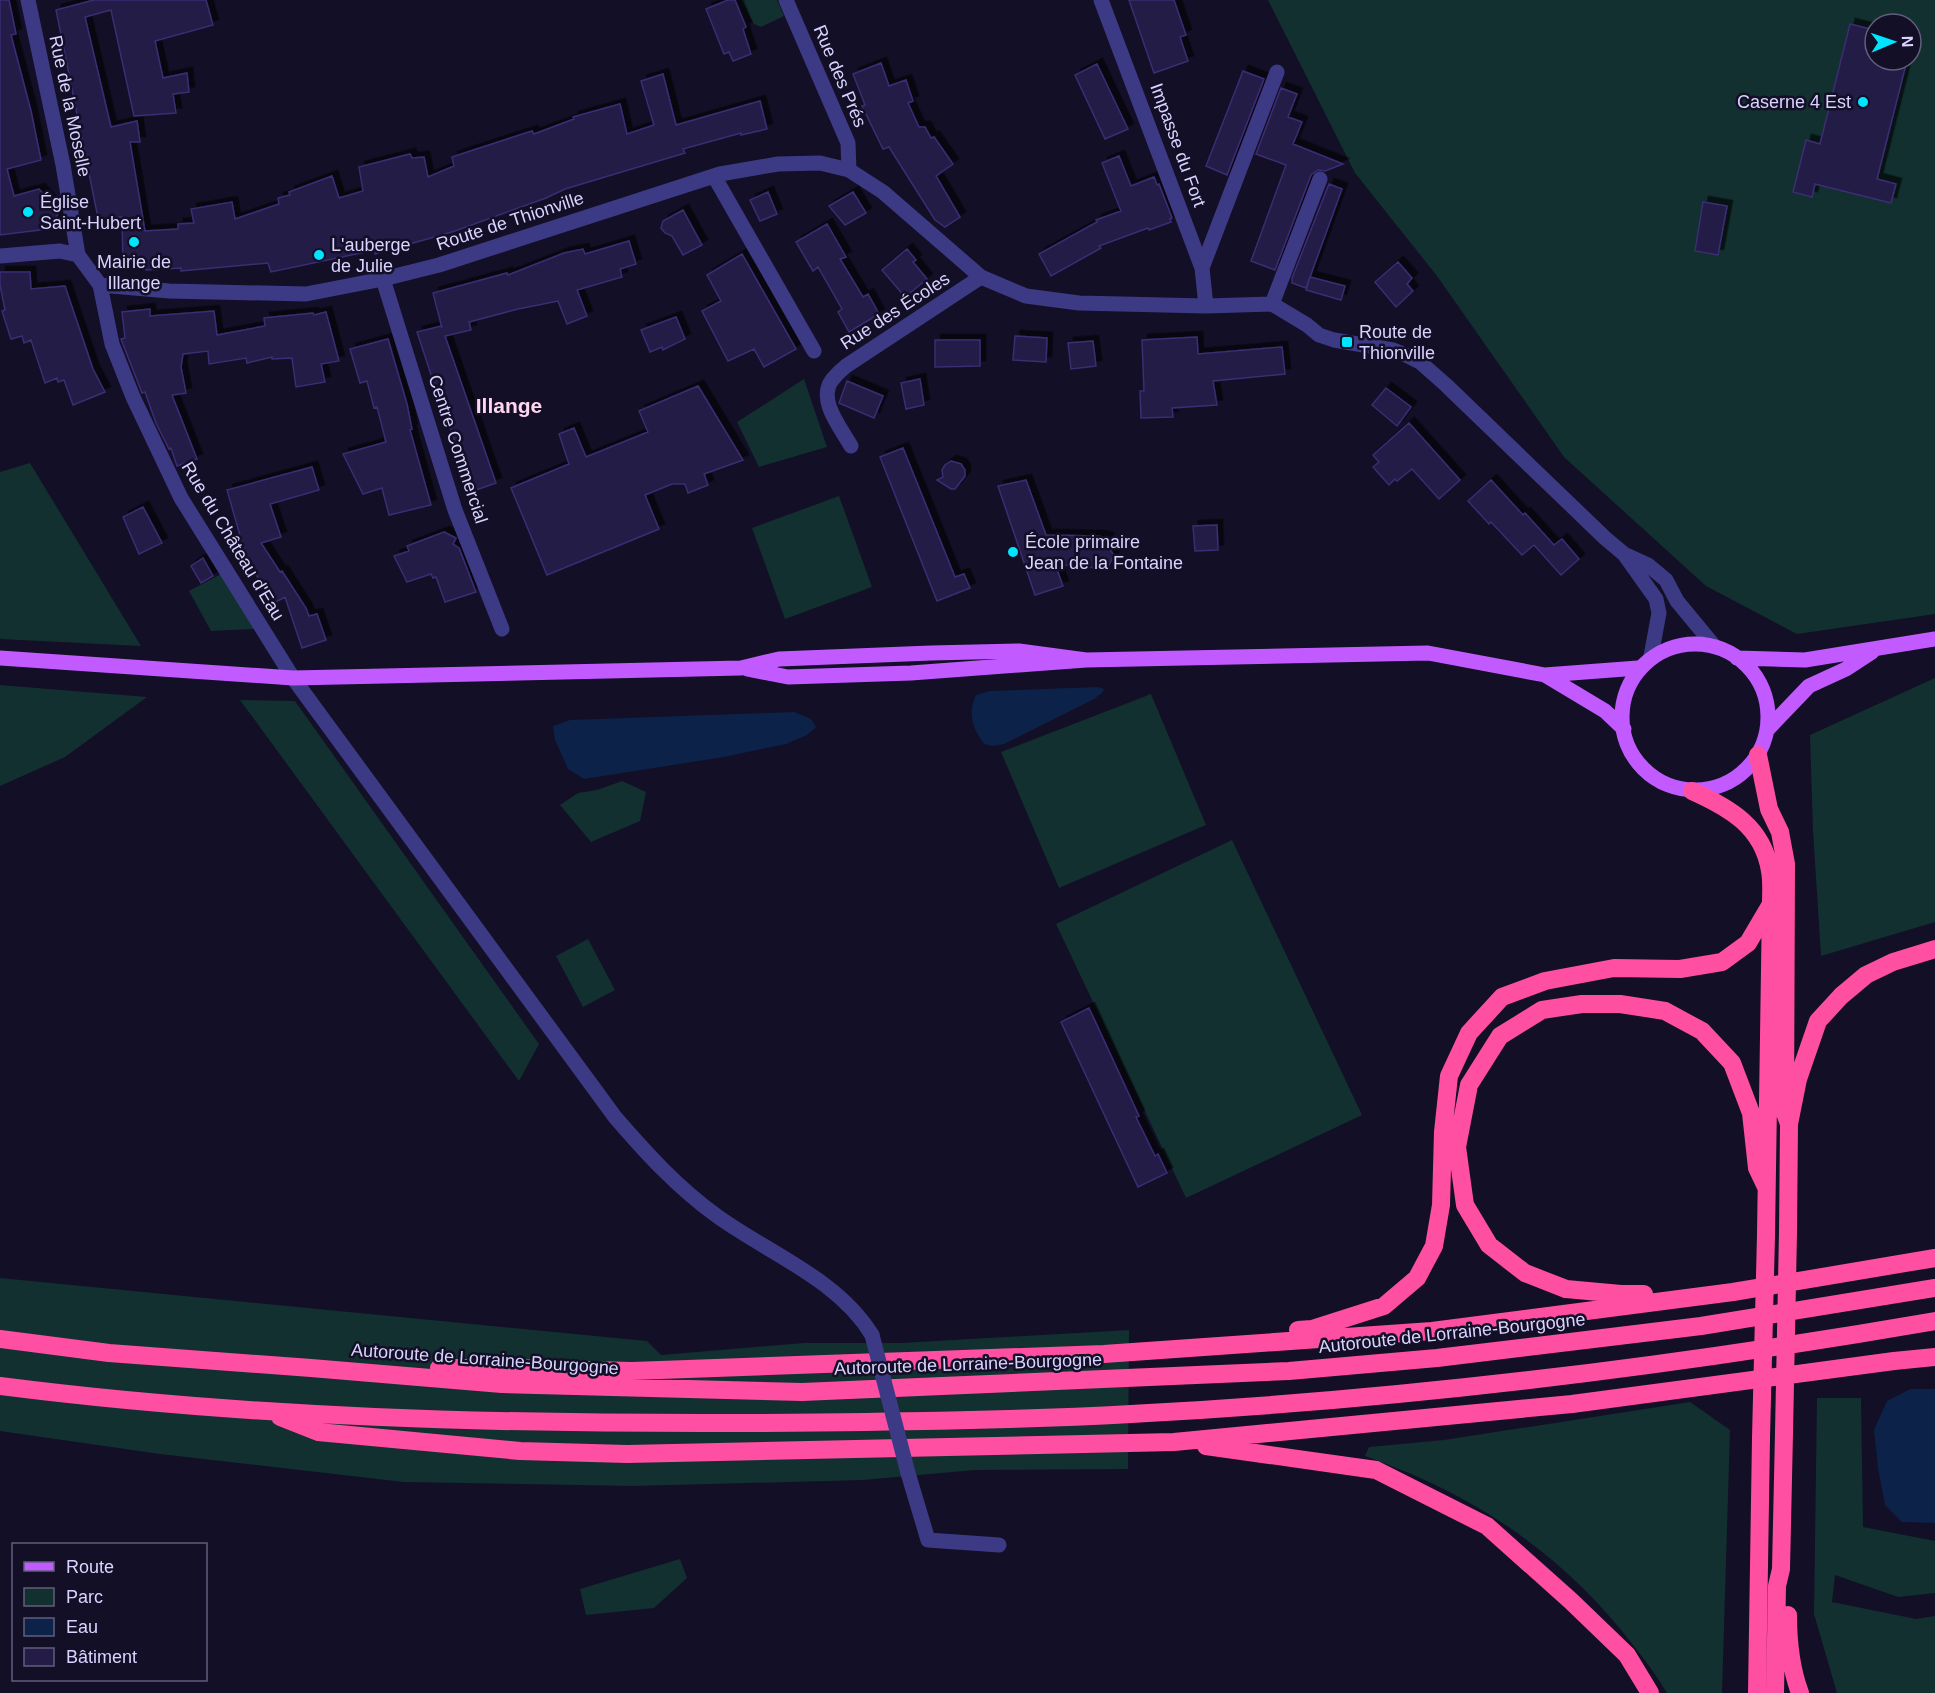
<svg xmlns="http://www.w3.org/2000/svg" width="1935" height="1693" viewBox="0 0 1935 1693" font-family="Arial,sans-serif">
<style>
.green{fill:#12302f;fill-rule:evenodd}
.water{fill:#0c2248}
.building{fill:#241b47;stroke:#3b2d73;stroke-width:1.5;filter:url(#shadow)}
.lines{fill:none;stroke-linecap:round;stroke-linejoin:round}
.minor{stroke:#3d3a85;stroke-width:15}
.major{stroke:#c25bff;stroke-width:15}
.highway{stroke:#ff4fa3;stroke-width:18}
.minor-bridge{stroke:#3d3a85;stroke-width:15}
.highway-bridge{stroke:#ff4fa3;stroke-width:18}
.poi-dot{fill:#00e5ff;stroke:#130f26;stroke-width:2}
.labels{text-anchor:middle;dominant-baseline:central;stroke-width:5;stroke-linejoin:round;paint-order:stroke}
.street-label{font-size:18px;fill:#d9d4ff;stroke:#130f26}
.poi-label{font-size:18px;fill:#d9d4ff;stroke:#130f26;text-anchor:start}
.quarter-label{font-size:21px;font-weight:bold;fill:#ffd6f0;stroke:#130f26}
</style>
<defs>
<filter id="shadow"><feDropShadow dx="5.5" dy="-5.5" stdDeviation="0" flood-color="#0009"/></filter>
</defs>
<rect width="100%" height="100%" fill="#130f26"/>
<!-- green -->
<path class="green" d="M741 0H777L784 16 761 27 754 24Z
M1268 0H1935V614L1797 634 1706 586 1564 457 1437 276 1355 173ZM1875 24H1911V60H1875Z
M804 379 827 447 759 467 737 422Z
M30 463 141 646 0 639V472Z
M839 496 872 587 785 619 752 528Z
M221 574 254 629 211 631 189 591Z
M1935 678V922L1821 956 1813 831 1810 735Z
M0 685 147 697 65 757 0 786Z
M1151 694 1206 825 1059 888 1001 752Z
M240 700 295 701 539 1044 519 1081Z
M622 781 646 792 640 821 591 842 560 805 578 793 597 790Z
M1232 840 1362 1115 1186 1198 1056 924Z
M588 939 615 990 583 1007 556 956Z
M0 1278 647 1341 661 1355 804 1343H901L1129 1330 1128 1469 975 1470 863 1480 633 1486 404 1482 160 1454 0 1431Z
M1817 1398H1861L1863 1527 1935 1541V1593L1898 1597 1835 1575 1832 1602 1916 1619 1935 1616V1693H1837L1814 1614Z
M1690 1402 1730 1430 1722 1693H1667C1657 1676 1645 1660 1633 1645 1579 1574 1509 1519 1429 1482 1408 1472 1386 1464 1365 1456L1369 1447 1444 1440Z
M680 1559 687 1578 654 1608 586 1615 580 1589Z"/>
<!-- water -->
<path class="water" d="M1098 687 1104 689 1102 693 1094 699 1004 744 993 746 984 744C973 728 967 715 976 695L990 691Z
M794 712 811 719 816 727 807 735 786 744 724 757 584 779 568 769 555 740 553 726 570 720Z
M1910 1389H1935V1523L1902 1522 1885 1505 1878 1468 1874 1430 1887 1401Z"/>
<!-- building -->
<path class="building" d="M0 0H9L16 34 11 35 31 111 41 160 7 169 14 196 39 189 53 204 51 206 58 214 48 229 0 235Z
M94 0H206L213 25 155 41 163 78 187 73 189 92 173 94 176 113 134 116 111 10 85 17 111 127 137 121 140 142H130L145 231 178 229V224L194 223 191 209 232 202 235 219 279 204 278 198 290 195 289 192 332 176 339 198 363 191 359 167 410 154 412 158 424 157 428 177 454 166 452 157 532 131 534 134 574 119 573 117 620 104 627 134 654 125 641 81 663 74 676 125 760 101 767 129 741 135V133L683 149 685 153 565 189 546 198 455 231 375 254V250L271 272 268 263 181 271V268L146 270 145 265 123 266 122 217 98 218 56 10Z
M728 0H735L746 27 743 29 751 54 733 61 729 52 724 54 706 9Z
M1129 0H1174L1186 35 1180 37 1188 61 1154 73Z
M1850 24 1870 29 1865 48 1875 50V60H1907L1877 179 1896 184 1891 203 1815 184 1812 197 1793 192 1806 140 1820 144Z
M881 63 889 86 906 80 913 101 908 103 919 127H925L931 138 934 137 953 164 936 176 960 217 945 227 935 220 889 147 883 149 862 106 865 105 853 74Z
M1097 64 1128 129 1105 139 1075 75Z
M1243 71 1264 79 1227 175 1206 166Z
M1281 88 1297 94 1288 117 1302 122 1293 144 1343 164 1325 171 1318 170 1311 175 1275 270 1251 261 1286 165 1256 154Z
M1119 156 1131 186 1154 177 1157 185 1159 184 1172 218 1170 219 1171 222 1149 230 1148 228 1099 246 1101 248 1051 276 1039 254 1097 222 1096 220 1121 211 1102 163Z
M1329 184 1342 189 1306 288 1292 283V278Z
M768 192 777 214 760 221 750 200Z
M853 192 866 213 845 225 829 206Z
M1703 202 1727 206 1718 255 1695 251Z
M683 210 702 245 683 255 672 236 665 233 661 228 663 221Z
M827 224 846 257 840 259 863 297 868 294 879 314 849 332 838 312 842 309 818 267 813 271 796 242Z
M629 241 636 264 620 269 622 277 577 290 587 316 567 324 558 301 518 309 469 322 471 330 445 336 496 483 473 491 446 417H445L417 332 441 326 442 328 433 293 507 273 508 275 564 253 583 249 585 254Z
M907 249 916 260 913 262 927 279 905 297 882 270Z
M742 254 796 349 764 367 754 349 728 361 702 311 721 301 707 275Z
M1398 262 1412 278 1407 284 1413 291 1396 307 1375 282Z
M0 272H30L31 289 65 286 93 369 105 392 73 405 64 380 58 382 57 378 45 383 31 340 24 343 22 336 11 339 2 311 5 310 0 285Z
M1310 277 1345 286 1341 300 1306 290Z
M150 309V316L214 311 217 335 265 326 264 318 313 313 314 315 326 312 339 361 321 364 325 382 296 387 292 358 272 359V357L247 363 246 358 209 364 208 351 183 354 181 367 186 393 172 395 197 459 177 466 171 448 169 449 156 423 145 392 142 393 121 339 125 338 122 312Z
M676 317 685 339 663 350 662 347 650 352 641 330Z
M1015 336 1047 338 1046 362 1013 360Z
M1197 337 1198 354 1282 347 1285 374 1213 381 1217 405 1172 408 1173 417 1141 418 1140 391H1144L1142 340Z
M388 339 407 404 412 429 410 430 431 505 389 515 382 488 363 494 343 454 386 442 377 407 374 408 367 381 360 383 350 349Z
M935 340H980V366L935 367Z
M1093 341 1096 366 1071 369 1068 343Z
M920 379 924 405 906 409 901 383Z
M847 381 883 396 874 418 839 403Z
M698 386 743 460 704 474 708 485 688 493 685 484H672L645 495 659 529 547 575 511 488 569 464 559 434 574 428 586 457 648 432 639 411Z
M1386 388 1411 407 1397 426 1372 405Z
M1409 423 1460 480 1439 499 1412 469 1397 481 1395 479 1389 485 1373 467 1379 462 1373 455Z
M903 448 955 577 964 574 970 588 937 601 880 457Z
M951 461 961 464 965 470V476L955 489H951L937 480 943 477 942 470 945 465Z
M312 467 319 490 270 504 281 537 261 543 280 572 282 571 306 608 309 616 317 614 326 640 302 648 285 597 274 603 247 560 227 490Z
M1026 480 1046 535 1098 536 1108 538 1107 546 1114 555 1107 569 1055 564 1063 586 1035 595 998 486Z
M1491 480 1523 515 1525 513 1554 545 1562 539 1579 559 1561 575 1534 545 1522 555 1491 522 1489 524 1468 501Z
M143 507 162 543 139 554 123 517Z
M1217 525 1218 550 1195 551 1193 526Z
M444 532 456 538 453 544 459 548 476 592 445 602 436 577 433 578 431 574 407 582 394 556 409 551 407 546Z
M203 558 213 576 201 583 191 566Z
M1089 1008 1139 1116 1136 1117 1155 1156 1158 1154 1167 1173 1138 1187 1061 1022Z"/>
<g class="lines">
<!-- minor -->
<path class="minor" d="M28 0 63 165 78 255 100 285 112 344 133 397 181 498 293 678 615 1117C646 1153 678 1188 717 1216 768 1253 838 1279 872 1335
M786 0 848 143 849 170
M1101 0 1202 268 1206 306
M714 176 814 351
M0 256 60 251 78 255
M1202 268 1277 72
M383 279 455 510 502 629
M100 285 169 291 306 294 383 279 439 265 720 174 778 164 820 163 849 170 883 192 981 277 1026 296 1079 303 1206 306 1272 304 1307 325 1319 335 1334 340 1393 350 1408 356 1420 362 1446 385 1605 538 1624 554 1648 565 1666 580 1677 601 1715 647
M1272 304 1320 179
M851 446C841 428 817 400 832 380 836 375 841 370 846 366L981 277
M1624 554 1656 599 1659 613 1651 656
M908 1473 928 1540 999 1545"/>
<!-- major -->
<path class="major" d="M1622 717a73 73 0 1 1 146 0a73 73 0 1 1-146 0Z
M0 658 293 678 741 668 779 659 931 653 1019 651 1086 660
M1737 658 1805 660 1935 639
M747 669 788 677 819 676 911 673 1086 660 1428 653 1545 675 1638 668
M1545 675 1605 711 1624 729
M1767 730 1809 686 1846 669 1872 652"/>
<!-- highway -->
<path class="highway" d="M1758 755 1769 809 1780 832 1786 864 1785 1113 1789 1124
M1692 791C1730 808 1763 827 1770 871 1772 881 1771 893 1771 904L1766 1235
M1788 1232 1789 1124 1798 1079 1818 1021 1841 996 1866 975 1893 962 1935 949
M1644 1294H1621L1566 1289 1525 1273 1489 1245 1465 1205 1457 1147 1469 1085 1500 1036 1542 1010 1582 1004H1620L1665 1011 1702 1031 1732 1063 1751 1113 1757 1168 1766 1187
M1298 1330 1312 1329 1384 1306 1417 1278 1434 1246 1441 1205 1443 1132 1449 1076 1469 1033 1502 997 1545 981 1614 968 1680 969 1722 962 1748 943 1771 904
M0 1339 109 1353 311 1368 502 1384 802 1392 1289 1371 1437 1358 1701 1326 1935 1288
M439 1368H504L632 1371 1104 1354 1432 1331 1733 1292 1935 1258
M0 1386C249 1418 500 1424 750 1423 877 1422 1004 1421 1131 1414 1400 1400 1669 1367 1935 1321
M280 1417 318 1432 520 1451 627 1454 1174 1442 1572 1404 1894 1361 1935 1357
M1206 1446 1376 1470 1487 1526 1571 1601 1627 1655 1650 1693
M1788 1615C1788 1641 1791 1669 1800 1693
M1757 1693 1761 1438
M1775 1693 1777 1586 1781 1569 1784 1433"/>
<!-- minor-bridge -->
<path class="minor-bridge" d="M872 1335 908 1473"/>
<!-- highway-bridge -->
<path class="highway-bridge" d="M1784 1433 1788 1232
M1761 1438 1766 1235"/>
</g>
<!-- markers -->
<g class="poi-dot">
<circle cx="1863" cy="102" r="6"/>
<circle cx="28" cy="212" r="6"/>
<circle cx="134" cy="242" r="6"/>
<circle cx="319" cy="255" r="6"/>
<rect x="1341" y="336" width="12" height="12" rx="3"/>
<circle cx="1013" cy="552" r="6"/>
</g>
<g class="labels">
<!-- street labels -->
<g class="street-label">
<text transform="translate(840 76) rotate(67)">Rue des Prés</text>
<text transform="translate(70 106) rotate(78)">Rue de la Moselle</text>
<text transform="translate(1178 145) rotate(70)">Impasse du Fort</text>
<text transform="translate(510 221) rotate(-18)">Route de Thionville</text>
<text transform="translate(895 311) rotate(-33)">Rue des Écoles</text>
<text transform="translate(458 449) rotate(72)">Centre Commercial</text>
<text transform="translate(233 541) rotate(59)">Rue du Château d'Eau</text>
<text transform="translate(1452 1333) rotate(-6)">Autoroute de Lorraine-Bourgogne</text>
<text transform="translate(485 1359) rotate(4)">Autoroute de Lorraine-Bourgogne</text>
<text transform="translate(968 1364) rotate(-2)">Autoroute de Lorraine-Bourgogne</text>
</g>
<!-- poi labels -->
<g class="poi-label">
<text x="1851" y="102" text-anchor="end">Caserne 4 Est</text>
<text x="40" y="202">Église<tspan x="40" dy="21">Saint-Hubert</tspan></text>
<text x="331" y="245">L'auberge<tspan x="331" dy="21">de Julie</tspan></text>
<text x="134" y="262" text-anchor="middle">Mairie de<tspan x="134" dy="21">Illange</tspan></text>
<text x="1359" y="332">Route de<tspan x="1359" dy="21">Thionville</tspan></text>
<text x="1025" y="542">École primaire<tspan x="1025" dy="21">Jean de la Fontaine</tspan></text>
</g>
<!-- quarter labels -->
<g class="quarter-label">
<text x="509" y="405">Illange</text>
</g>
</g>
<!-- legend -->
<rect x="12" y="1543" width="195" height="138" fill="#130f26" stroke="#625e7d" stroke-width="1.5"/>
<rect x="24" y="1562" width="30" height="9" fill="#c25bff" stroke="#625e7d" stroke-width="1.5"/>
<text x="66" y="1573" font-size="18" fill="#d9d4ff">Route</text>
<rect x="24" y="1588" width="30" height="18" fill="#12302f" stroke="#625e7d" stroke-width="1.5"/>
<text x="66" y="1603" font-size="18" fill="#d9d4ff">Parc</text>
<rect x="24" y="1618" width="30" height="18" fill="#0c2248" stroke="#625e7d" stroke-width="1.5"/>
<text x="66" y="1633" font-size="18" fill="#d9d4ff">Eau</text>
<rect x="24" y="1648" width="30" height="18" fill="#241b47" stroke="#625e7d" stroke-width="1.5"/>
<text x="66" y="1663" font-size="18" fill="#d9d4ff">Bâtiment</text>
<!-- north arrow -->
<g transform="translate(1893 42) rotate(88)"><circle r="28" fill="#130f26" stroke="#625e7d" stroke-width="1.5"/>
<path d="M0-4.5L10 22L0 15L-10 22Z" fill="#00e5ff"/>
<text y="-9" font-size="16" font-weight="bold" text-anchor="middle" fill="#d9d4ff">N</text>
</g>
</svg>
